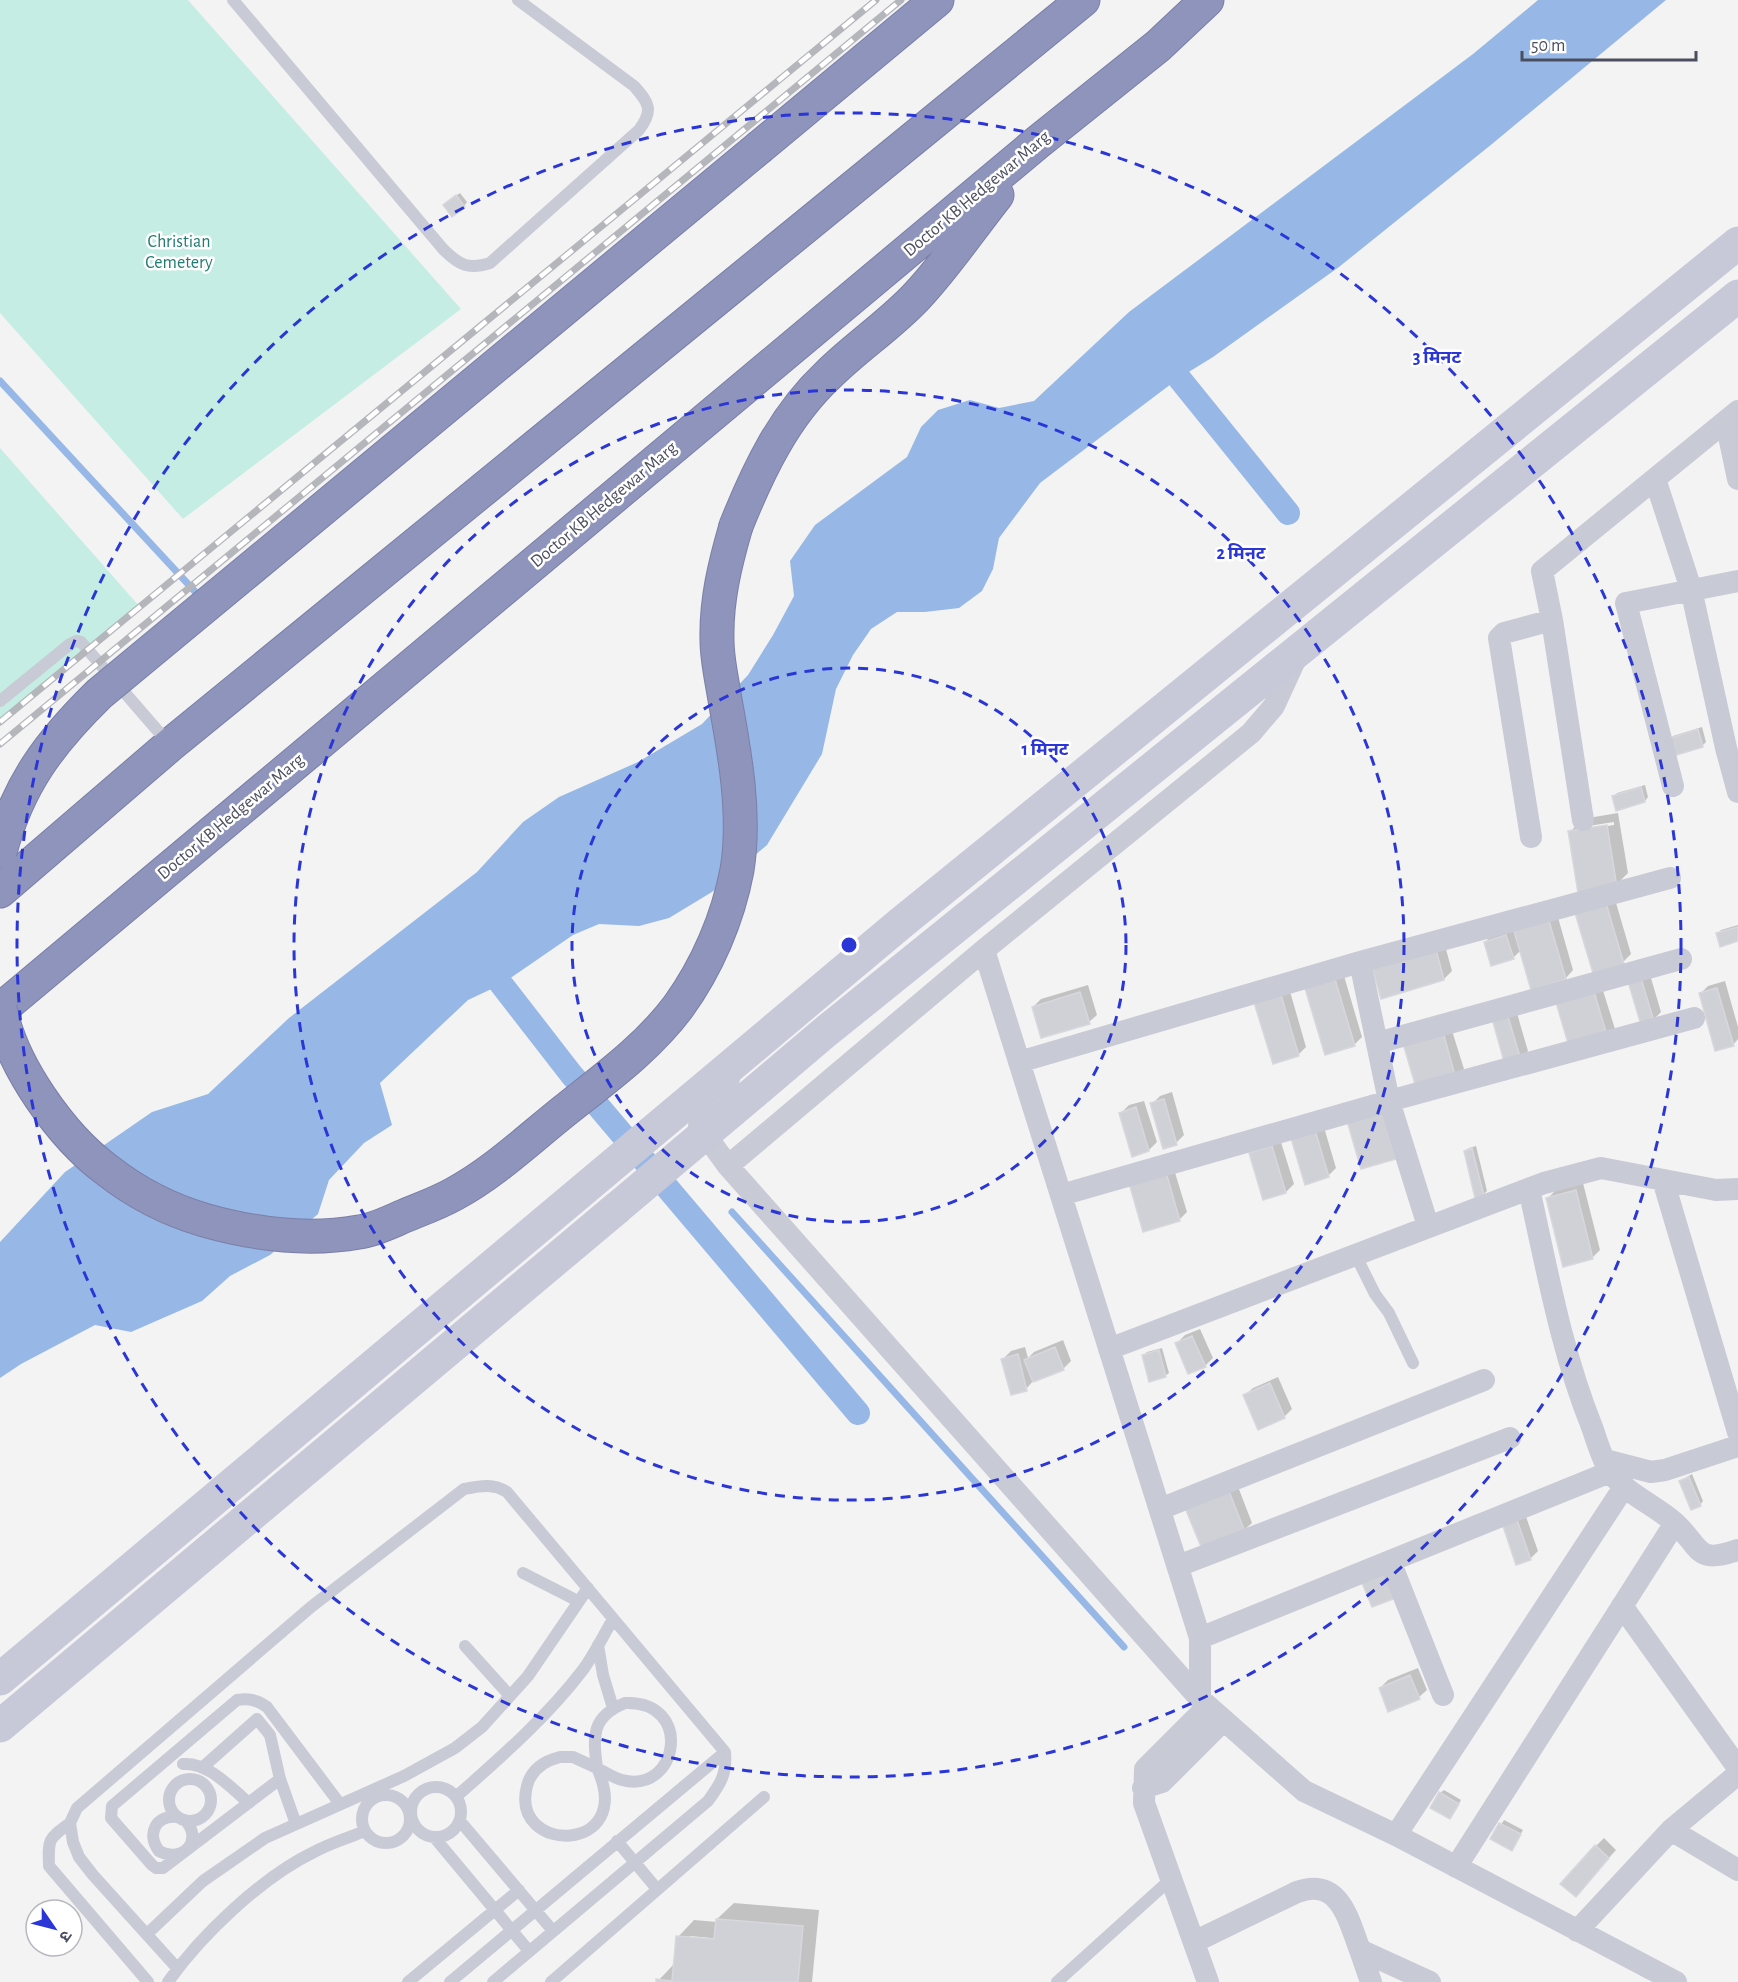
<svg xmlns="http://www.w3.org/2000/svg" width="1738" height="1982" viewBox="0 0 1738 1982" font-family="'Alegreya Sans','Noto Sans Devanagari',sans-serif">
<style>
.green{fill:#c6ede3}
.water{fill:#97b8e6}
.shadow{fill:#0003;fill-rule:evenodd}
.lines{fill:none;stroke-linecap:round;stroke-linejoin:round}
.stream{stroke:#97b8e6;stroke-width:7}
.canal{stroke:#97b8e6;stroke-width:24}
.building{fill:#d0d1d6;stroke:#d7d7dd;stroke-width:1.5}
.highway-casing{stroke:#7a7fa8;stroke-width:35}
.lane{stroke:#c8cad5;stroke-width:12}
.street{stroke:#c8cad5;stroke-width:22}
.secondary{stroke:#c7c9d9;stroke-width:33}
.highway{stroke:#8f94bc;stroke-width:33}
.rail-casing{stroke:#b5b5bc;stroke-width:7}
.rail{stroke:#fff;stroke-width:4.5;stroke-dasharray:14;stroke-linecap:butt}
.highway-bridge-casing{stroke:#7a7fa8;stroke-width:35;stroke-linecap:butt}
.secondary-bridge{stroke:#c7c9d9;stroke-width:33}
.highway-bridge{stroke:#8f94bc;stroke-width:33}
.ring{fill:none;stroke:#2b36d6;stroke-width:3;stroke-dasharray:10 8}
.labels{text-anchor:middle;dominant-baseline:central;stroke-width:5;stroke-linejoin:round;paint-order:stroke}
.street-label{font-size:18px;fill:#4b4e5e;stroke:#fff}
.park-label{font-size:18px;fill:#207c70;stroke:#fff}
.centre{fill:#2b36d6;stroke:#fff;stroke-width:3}
.ring-label{font-size:18px;text-anchor:middle;font-weight:bold;fill:#2b36d6;stroke:#fff;stroke-width:5;stroke-linejoin:round;paint-order:stroke}
</style>
<rect width="100%" height="100%" fill="#f4f3f3"/>
<!-- green -->
<path class="green" d="M0 0H188L461 309 183 519 0 313Z
M0 448 140 607 0 726Z"/>
<!-- water -->
<path class="water" d="M1538 0H1666L1492 144 1339 267 1213 357 1179 378 1040 483 999 538 993 569 982 591 959 608 925 612H897L871 629 853 655 836 689 822 754 767 845 712 892 669 918 639 926 599 924 573 935 502 984 468 1000 380 1083 392 1125 364 1143 329 1180 318 1214 270 1255 230 1276 202 1301 131 1332 95 1325 21 1364 0 1378V1242L65 1172 152 1112 208 1094 289 1018 477 872 523 822 559 797 638 762 702 724 748 675 773 635 794 596 790 561 815 525 907 457 921 427 938 410 970 400 999 408 1034 401 1129 312 1473 54Z"/>
<!-- shadow -->
<path class="shadow" d="M460 193 467 202 464 206 448 201Z
M1702 727 1706 742 1702 746 1669 739 1673 736Z
M1645 785 1648 797 1645 801 1617 809 1614 796 1617 793Z
M1618 813 1628 873 1616 885 1570 832 1582 819ZM1614 822V825L1582 830V827Z
M1614 896 1631 954 1623 962 1577 913Z
M1557 914 1573 970 1566 978 1521 950 1513 958 1485 942 1493 934Z
M1738 925V939L1717 934 1721 930Z
M1444 942 1452 971 1444 979 1382 960Z
M1648 968 1661 1012 1653 1020 1637 971Z
M1342 969 1362 1037 1354 1045 1306 985Z
M1287 981 1306 1047 1298 1055 1254 997Z
M1600 981 1615 1029 1571 1048Z
M1725 981 1738 1027V1039L1733 1045 1700 994 1708 986Z
M1088 985 1097 1015 1089 1022 1033 1007 1041 999Z
M1514 1003 1528 1051 1521 1059 1501 1007Z
M1449 1021 1464 1069 1456 1077 1411 1033Z
M1172 1092 1184 1135 1176 1143 1152 1104 1160 1096Z
M1144 1101 1157 1142 1149 1150 1121 1113 1129 1105Z
M1323 1124 1336 1168 1328 1176 1292 1138Z
M1280 1139 1294 1184 1286 1192 1251 1153 1258 1145Z
M1476 1146 1487 1191 1484 1194 1465 1151 1469 1148Z
M1173 1166 1187 1212 1179 1220 1131 1184Z
M1583 1183 1600 1250 1592 1258 1548 1198 1556 1190Z
M1200 1329 1213 1358 1205 1366 1177 1343 1185 1335Z
M1063 1340 1071 1361 1063 1369 1034 1380 1026 1389 1003 1359 1011 1351 1025 1347 1028 1358 1034 1352Z
M1162 1348 1169 1373 1165 1376 1144 1355 1147 1352Z
M1278 1377 1292 1409 1284 1417 1259 1428 1245 1395 1253 1388Z
M1692 1474 1703 1501 1700 1505 1680 1481Z
M1235 1479 1252 1523 1244 1530 1202 1547Z
M1524 1511 1538 1551 1531 1558 1517 1563 1511 1515Z
M1418 1668 1427 1690 1419 1697 1380 1688 1388 1680Z
M1444 1790 1461 1800 1453 1814 1440 1793Z
M1504 1820 1523 1830 1512 1849 1492 1839Z
M1604 1838 1616 1850 1583 1887 1596 1846Z
M734 1903 819 1910 812 1982H657L674 1964 678 1937 694 1920 717 1922V1919ZM690 1936 721 1939V1942L690 1939Z"/>
<g class="lines">
<!-- stream -->
<path class="stream" d="M0 381 201 598
M732 1212 1124 1647"/>
<!-- canal -->
<path class="canal" d="M1166 350 1179 378 1288 513
M481 958 571 1074 858 1413"/>
</g>
<!-- building -->
<path class="building" d="M456 195 465 207 452 217 443 205Z
M1698 729 1703 747 1673 756 1668 739Z
M1641 787 1645 802 1616 811 1612 796Z
M1607 825 1617 887 1578 893 1568 831Z
M1606 903 1624 964 1593 973 1575 913Z
M1549 921 1566 979 1531 990 1514 931Z
M1738 927V941L1720 947 1716 933Z
M1506 935 1514 959 1491 966 1484 942Z
M1436 949 1444 980 1381 999 1372 967Z
M1640 975 1654 1021 1641 1025 1627 978Z
M1334 976 1355 1046 1325 1055 1304 985Z
M1279 988 1299 1056 1273 1064 1252 996Z
M1593 988 1608 1039 1570 1050 1555 999Z
M1717 988 1734 1046 1715 1051 1699 993Z
M1080 992 1090 1024 1041 1038 1032 1007Z
M1506 1010 1521 1060 1505 1065 1491 1015Z
M1442 1028 1456 1079 1417 1091 1402 1040Z
M1164 1099 1177 1145 1163 1149 1150 1103Z
M1136 1107 1149 1151 1132 1157 1119 1113Z
M1381 1111 1396 1159 1361 1169 1347 1121Z
M1315 1130 1329 1177 1305 1185 1291 1138Z
M1272 1146 1286 1193 1263 1200 1249 1153Z
M1472 1148 1484 1196 1475 1198 1464 1151Z
M1166 1172 1180 1221 1143 1232 1129 1183Z
M1576 1190 1593 1259 1563 1267 1546 1198Z
M1192 1336 1206 1367 1188 1374 1175 1343Z
M1055 1347 1064 1370 1033 1382 1024 1360Z
M1159 1350 1166 1377 1149 1382 1142 1355Z
M1018 1354 1027 1391 1011 1395 1001 1359Z
M1270 1383 1285 1418 1258 1430 1243 1395Z
M1689 1477 1701 1506 1691 1510 1679 1481Z
M1227 1486 1245 1532 1202 1549 1183 1503Z
M1516 1517 1531 1560 1516 1565 1502 1523Z
M1386 1573 1396 1598 1372 1607 1362 1583Z
M1410 1675 1420 1699 1388 1712 1379 1688Z
M1439 1792 1459 1804 1450 1819 1430 1808Z
M1499 1823 1521 1834 1512 1851 1490 1839Z
M1595 1845 1609 1858 1576 1897 1560 1884Z
M716 1919 803 1926 798 1982H656V1979L672 1981 676 1936 714 1939Z"/>
<g class="lines">
<!-- highway casing -->
<g class="highway-casing">
<path id="highway" d="M761 146 937 0
M736 526C758 471 784 416 828 375 856 347 890 325 917 296 946 265 970 229 997 195
M0 891 170 745 1083 0
M0 1010 1038 142 1158 46 1207 0"/>
</g>
<!-- lane -->
<path class="lane" d="M233 0 443 249C459 265 468 270 490 263L639 130C654 110 649 103 634 86L518 0
M0 701 70 644 76 641 81 642 170 745
M1355 1254 1375 1294 1389 1313 1413 1363
M523 1573 578 1601
M598 1645 603 1675 613 1708
M465 1646 510 1696
M625 1703C694 1700 679 1795 622 1780 614 1778 605 1772 597 1768 593 1736 591 1717 625 1703Z
M560 1757H573L597 1768C637 1855 509 1855 527 1786 531 1770 544 1761 560 1757Z
M183 1764C208 1762 230 1787 249 1803
M203 1767 257 1719 270 1735 280 1779 296 1824
M280 1779 163 1868H156L152 1865 111 1818 112 1806 237 1700C249 1698 257 1700 267 1707L340 1804
M169 1800a21 21 0 1 1 42 0a21 21 0 1 1-42 0Z
M411 1812a25 25 0 1 1 50 0a25 25 0 1 1-50 0Z
M362 1819a24 24 0 1 1 48 0a24 24 0 1 1-48 0Z
M457 1796C501 1757 546 1718 582 1671 594 1655 603 1636 613 1619
M178 1817C156 1814 146 1834 159 1851 183 1864 204 1840 185 1820
M460 1821 553 1931
M70 1823C48 1839 48 1839 49 1866L148 1982
M434 1837 529 1951
M617 1841 657 1889
M147 1934 203 1881 265 1838 404 1776 455 1748 482 1727 528 1676 588 1588
M177 1968 93 1875 79 1857 73 1842 70 1823 77 1808 311 1607 464 1489C480 1486 493 1483 507 1492L725 1752C727 1774 721 1783 708 1801L493 1982
M168 1982C201 1935 262 1877 314 1852 330 1843 348 1838 365 1831
M408 1982 519 1890
M450 1982 725 1752
M551 1982 764 1797
M1057 1982 1171 1879"/>
<!-- street -->
<path class="street" d="M1726 422 1738 479
M1655 479 1691 589 1726 748 1738 792
M1673 786 1626 603 1738 581
M1583 820 1552 620 1542 571 1738 411
M1531 837 1499 638 1504 633 1552 620
M984 950 1200 1638V1699
M1360 962 1389 1101 1428 1226
M1377 1043 1681 959
M1019 1062 1360 962 1670 878
M729 1079C722 1095 700 1108 699 1126L728 1166 1200 1699 1304 1791 1396 1835 1676 1982
M728 1166 984 950 1251 733 1274 706 1297 656
M1663 1180 1738 1432
M1529 1189C1547 1269 1561 1350 1592 1427 1597 1441 1602 1460 1611 1473 1628 1495 1655 1505 1675 1523 1702 1548 1695 1565 1738 1550
M1061 1195 1389 1101 1694 1018
M1109 1349 1544 1183 1601 1168 1716 1190 1738 1189
M1605 1460 1651 1472 1665 1470 1738 1446
M1160 1509 1484 1380
M1390 1561 1443 1695
M1178 1566 1510 1438
M1622 1606 1738 1768
M1200 1638 1610 1472
M1208 1706 1145 1769 1144 1803 1208 1982
M1143 1788 1162 1782 1223 1721
M1671 1830 1738 1870
M1396 1835 1624 1487
M1456 1867 1675 1523
M1577 1931 1671 1830 1738 1774
M1194 1942 1297 1892C1340 1877 1348 1919 1360 1950L1430 1982
M1360 1950 1371 1982"/>
<!-- secondary -->
<path class="secondary" d="M732 1111 824 1033 1738 296
M0 1679 901 923 1738 243
M0 1726 617 1208"/>
<!-- highway -->
<use href="#highway" class="highway"/>
<!-- rail casing -->
<g class="rail-casing">
<path id="rail" d="M0 722 876 0
M0 744 901 0"/>
</g>
<!-- rail -->
<use href="#rail" class="rail"/>
<!-- highway-bridge casing -->
<g class="highway-bridge-casing">
<path id="highway-bridge" d="M0 852C18 784 50 742 99 694L761 146
M0 1008C11 1065 61 1136 107 1170 135 1192 170 1210 204 1220 253 1234 308 1241 359 1232 374 1230 390 1222 404 1216 421 1209 438 1203 454 1194 495 1172 531 1137 568 1108 607 1077 648 1047 678 1007 707 967 728 918 737 870 746 816 735 754 725 700 722 680 717 660 717 640 716 600 725 564 736 526"/>
</g>
<!-- secondary-bridge -->
<path class="secondary-bridge" d="M617 1208 732 1111"/>
<!-- highway-bridge -->
<use href="#highway-bridge" class="highway-bridge"/>
</g>
<!-- distance rings -->
<g class="ring">
<circle cx="849" cy="945" r="277"/>
<circle cx="849" cy="945" r="555"/>
<circle cx="849" cy="945" r="832"/>
</g>
<g class="labels">
<!-- street labels -->
<g class="street-label">
<text transform="translate(977 194) rotate(-40)">Doctor KB Hedgewar Marg</text>
<text transform="translate(604 505) rotate(-40)">Doctor KB Hedgewar Marg</text>
<text transform="translate(231 817) rotate(-40)">Doctor KB Hedgewar Marg</text>
</g>
<!-- park labels -->
<g class="park-label">
<text x="179" y="242">Christian<tspan x="179" dy="21">Cemetery</tspan></text>
</g>
</g>
<circle cx="849" cy="945" r="9" class="centre"/>
<g class="ring-label">
<text x="1437" y="363">3 मिनट</text>
<text x="1241" y="559">2 मिनट</text>
<text x="1045" y="755">1 मिनट</text>
</g>
<!-- north arrow -->
<g transform="translate(54 1928) rotate(125)"><circle r="28" fill="#ffffff" stroke="#b7b8bf" stroke-width="1.5"/>
<path d="M0-4.5L10 22L0 15L-10 22Z" fill="#2b36d6"/>
<text y="-9" font-size="16" font-weight="bold" text-anchor="middle" fill="#4b4e5e">उ</text>
</g>
<!-- scale -->
<path d="M1522 51v9h174v-9" fill="none" stroke="#4b4e5e" stroke-width="3"/>
<text x="1531" y="51" font-size="18" fill="#4b4e5e" stroke="#ffffff" stroke-width="4.5" paint-order="stroke">50 m</text>
</svg>
